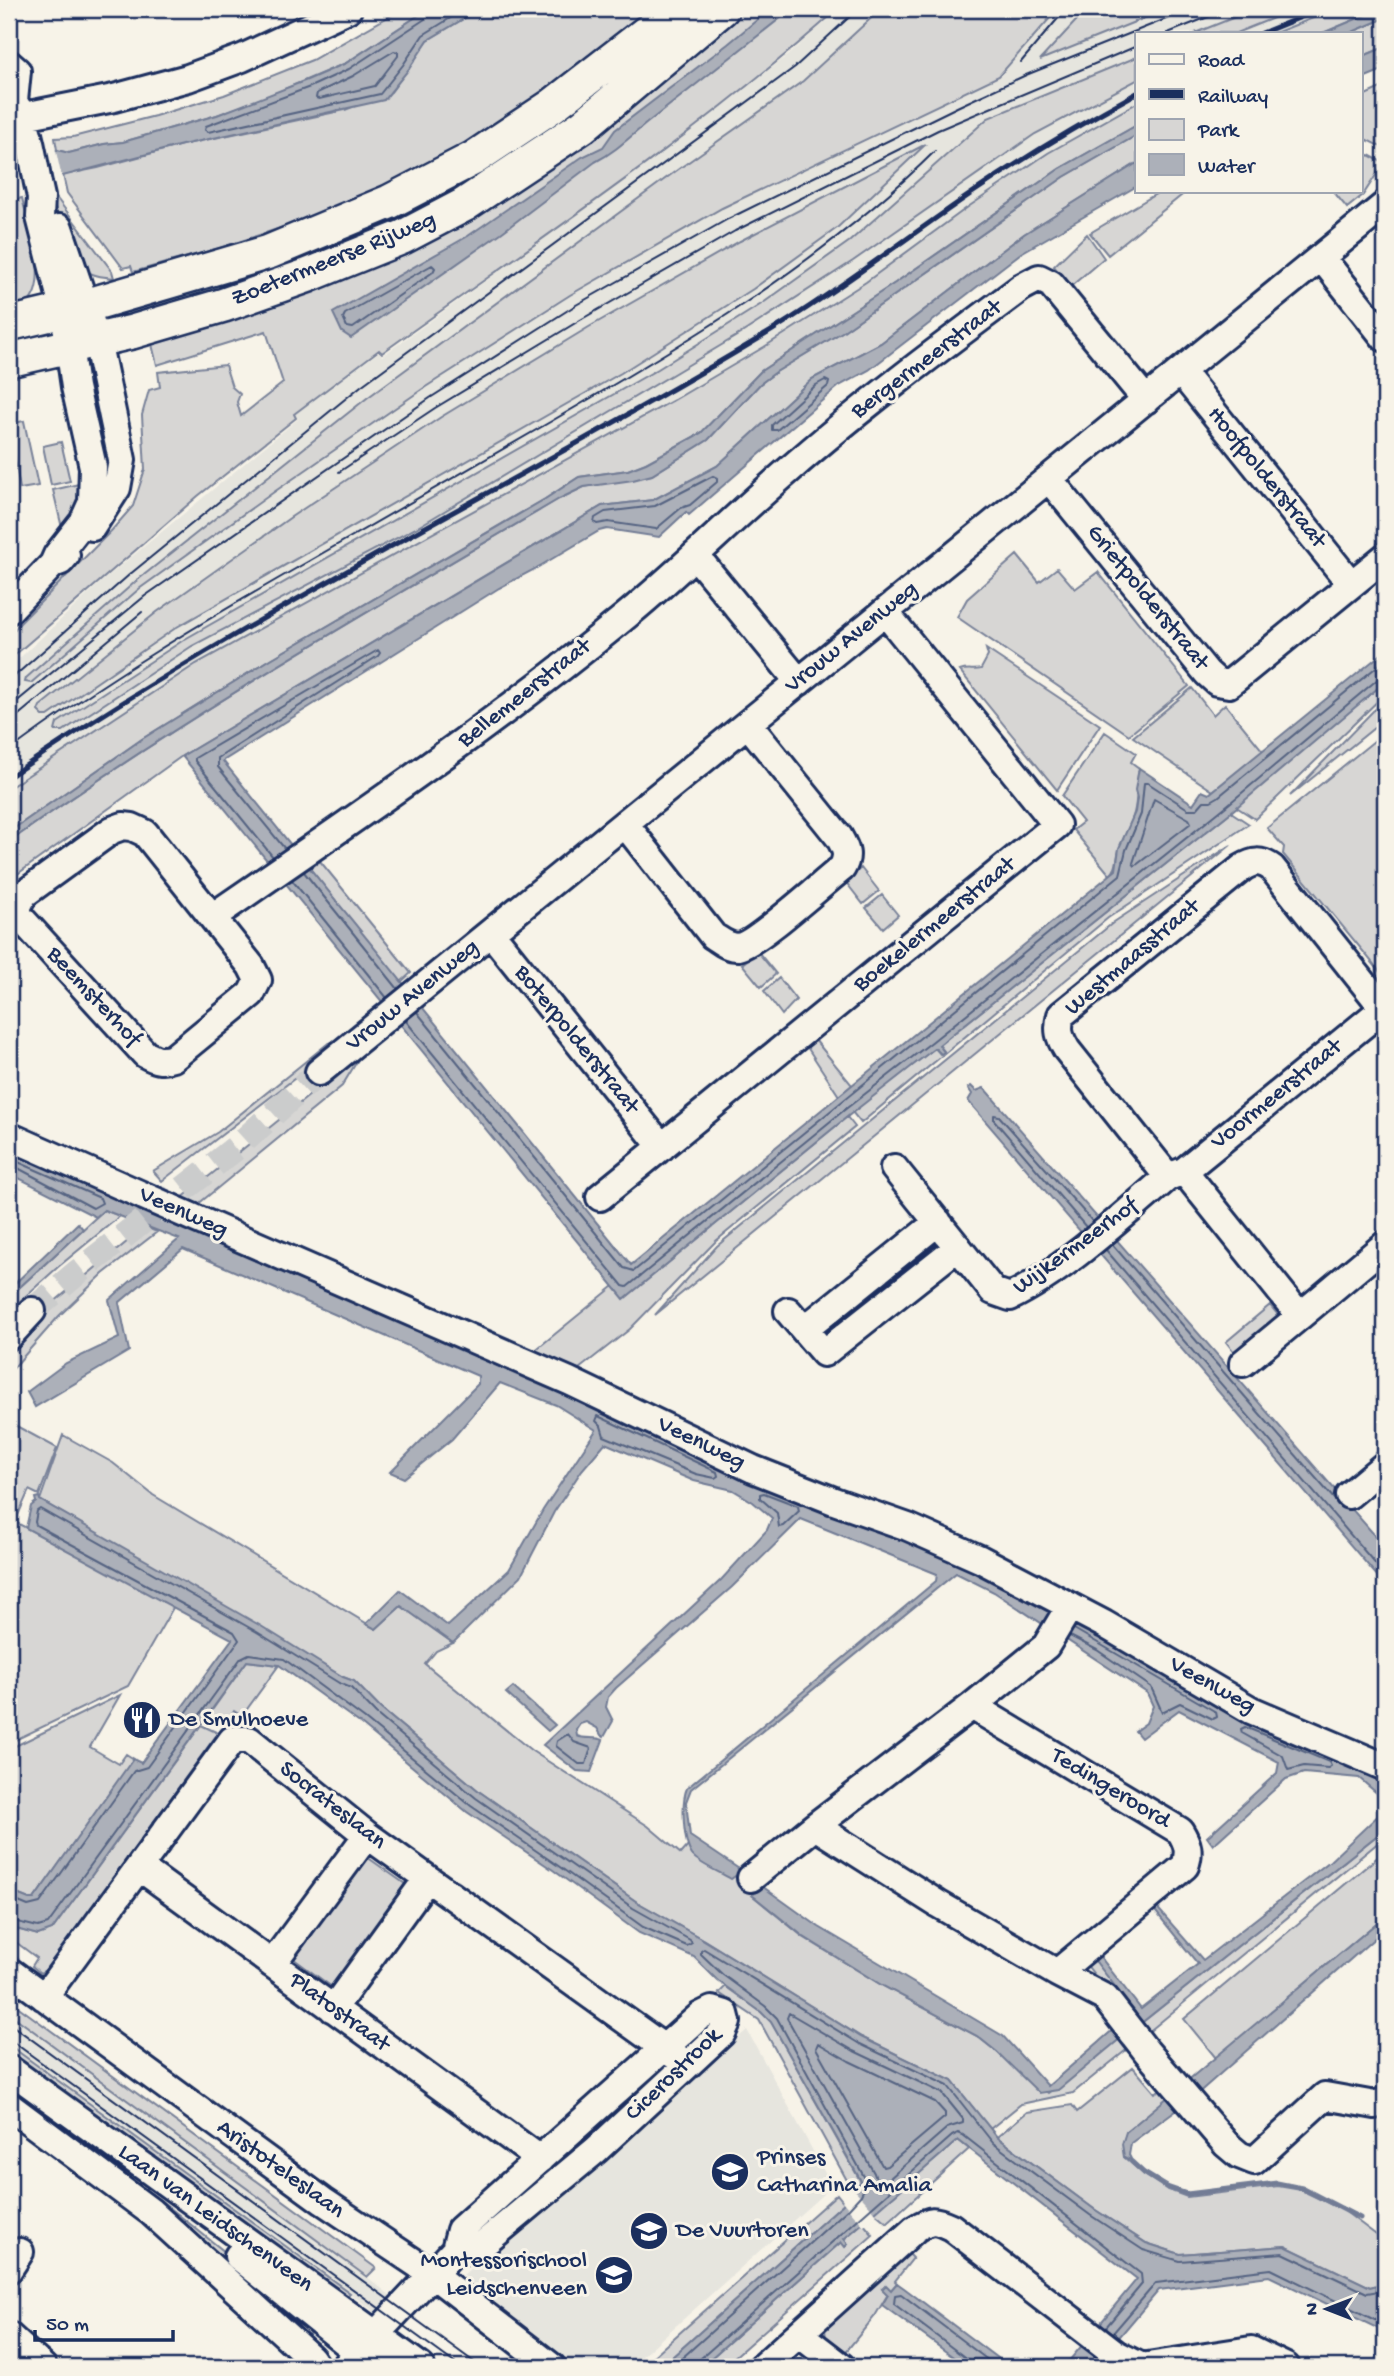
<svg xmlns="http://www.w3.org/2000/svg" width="1394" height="2376" viewBox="0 0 1394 2376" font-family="'Gochi Hand',sans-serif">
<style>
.built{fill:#e6e5de}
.green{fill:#d7d6d4;stroke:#798299;stroke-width:2}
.water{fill:#acb0b9;stroke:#727c95;stroke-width:2}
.pier{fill:#f7f3e8}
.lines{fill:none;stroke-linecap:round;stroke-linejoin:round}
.shore{stroke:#556382;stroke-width:2}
.stream{stroke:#727c95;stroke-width:5}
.minor-tunnel{stroke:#cbcccc;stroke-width:26;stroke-dasharray:26 13;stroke-linecap:butt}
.minor-casing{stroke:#1b2f5e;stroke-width:32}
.major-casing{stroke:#1b2f5e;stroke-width:38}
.minor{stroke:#f7f3e8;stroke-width:26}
.major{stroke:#f7f3e8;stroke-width:33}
.tram{stroke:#1b2f5e;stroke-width:2}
.rail{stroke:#1b2f5e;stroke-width:5}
.minor-bridge-casing{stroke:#1b2f5e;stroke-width:32;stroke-linecap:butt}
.minor-bridge{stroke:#f7f3e8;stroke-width:26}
.labels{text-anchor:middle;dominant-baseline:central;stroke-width:6;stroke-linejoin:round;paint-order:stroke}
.street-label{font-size:24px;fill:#1b2f5e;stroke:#f7f3e8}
.poi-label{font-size:24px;fill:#1b2f5e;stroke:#f7f3e8;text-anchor:start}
</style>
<rect width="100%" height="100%" fill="#f7f3e8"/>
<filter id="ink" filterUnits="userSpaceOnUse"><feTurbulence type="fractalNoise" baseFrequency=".0143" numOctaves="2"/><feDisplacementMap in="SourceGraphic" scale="14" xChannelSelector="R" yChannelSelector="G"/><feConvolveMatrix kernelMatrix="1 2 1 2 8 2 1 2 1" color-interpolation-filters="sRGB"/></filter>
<g filter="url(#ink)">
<!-- built -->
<path class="built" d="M840 9H1087L1042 59 1167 9H1255L1195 33H1137V57L988 118 850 241 763 303 658 369 625 387 630 400 740 334 853 261 1035 134 1137 80V103L1048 153 968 207 866 282 764 347 674 400 196 664 9 788V668L101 582 298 419 295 414 379 352 382 356 657 157 788 55Z
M1296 9H1336L1275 33H1236Z
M9 2013 367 2277 395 2299 378 2314 9 2045Z
M747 2030 832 2186 630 2367H578L534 2335 463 2275Z"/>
<!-- green -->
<path class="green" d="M402 9H428L346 63 266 97 217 115 123 142 104 144 69 153 57 150 55 138 73 137 155 116 224 95 312 60Z
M480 9H665L528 117 329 212 220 248 133 272 131 266 123 268 67 193 63 175 98 168 182 145 345 110 391 92 428 40Z
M734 9H838C696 136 536 242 382 353L379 350 294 414 296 418 198 496 9 660V638L17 626 112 530 133 506 145 469 142 415 149 390 160 387 158 372 225 365 232 387 240 394 237 402 241 416 283 383 266 331 157 365 150 336 378 256Z
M881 9H1058L999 76 722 208 570 295 424 388 274 492 139 589 31 683 25 682 26 678 135 582 367 398 680 168 803 81Z
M1087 9H1167L1040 60Z
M1255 9H1296L1236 33H1195Z
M1336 9H1380L1323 33H1275Z
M1385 18V47L1361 57V33H1350Z
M1137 57V80L1035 134 853 261 740 334 416 528 192 646 63 731H55L57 723 185 639 658 369 763 303 850 241 988 118Z
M1385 86V149L1361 137V97Z
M1137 103V125L1059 169 895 283 761 371 701 433 646 463 628 470 579 477 545 499 271 659 142 739 9 832V788L196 664 674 400 764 347 866 282 968 207 1048 153Z
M1137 135V163L1024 234 881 343 812 379 717 466 653 500 602 506 182 756 9 880V842C185 716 373 609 559 499L584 487 652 475 708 440 760 384 776 372 842 332 1064 177Z
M926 144 837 228 753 289 621 373 177 627 48 716H43L38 711 40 706 157 612 291 517 441 417 589 327 740 241Z
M1361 151 1384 163 1363 195 1347 208 1333 191H1361Z
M1161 191H1187L1108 255 1090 233Z
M55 196 112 271 114 278C103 277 91 276 83 268 67 254 59 217 52 197Z
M22 198C28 225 51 282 27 304 23 307 17 309 12 312 4 278 12 244 16 210L14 200Z
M1087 234 1104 258 1070 287 1054 266Z
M24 421 38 486 20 489 9 424Z
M61 442 70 481 51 485 43 446Z
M79 484 85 500 63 532 53 490Z
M1017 555 1039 582 1057 568 1075 589 1098 572 1189 686 1129 735 957 617 967 599Z
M986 649 1100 725 1057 790 960 671C968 668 973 671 981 669L988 656Z
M1385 682V694L1255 819 1235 806Z
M1192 688 1213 715 1225 704 1263 751 1213 791 1133 737Z
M1381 705 1385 710V719L1290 796 1373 711Z
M1105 732 1136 753 1131 762 1139 768C1136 783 1138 798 1134 813 1131 826 1123 837 1119 850 1116 860 1118 868 1110 875L1073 830 1083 822 1062 796Z
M1385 732V978L1283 854 1284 847 1267 828Z
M1231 812 1249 824 1108 918 861 1123 852 1112 935 1048 940 1054 944 1051 939 1045Z
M1231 845 655 1315 717 1246 1114 922Z
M320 861 411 973 401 982 310 869Z
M861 868 879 891 863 904 845 881Z
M882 895 898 915 883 928 866 908Z
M758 952 776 974 761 987 742 964Z
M779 978 796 1000 782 1015 764 991Z
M346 1036 347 1038 162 1181 153 1171 218 1132 327 1044Z
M815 1040 852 1085 839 1096 807 1047Z
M362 1053 342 1086 197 1205 177 1202Z
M847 1117 855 1127 716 1241 630 1329 579 1369 528 1356 614 1286 625 1298Z
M104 1210 120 1216 58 1267 9 1311V1297Z
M145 1227 157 1232 103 1274 59 1316 9 1373V1348L48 1307Z
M922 1247 928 1256 835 1330 829 1323Z
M1270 1305 1283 1321 1239 1358 1226 1342Z
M9 1422 57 1448 39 1495 29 1490 15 1522 174 1606 128 1686 9 1743V1535L15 1522 9 1519Z
M63 1435 113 1463 153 1495 376 1629 401 1606 453 1643 436 1651 425 1664 532 1751 648 1826 681 1854 688 1846 693 1856 742 1871 759 1884 752 1895 803 1937 883 1986 977 2036 1048 2093 1121 2037 1130 2047 1073 2093 1021 2104 990 2129 952 2081 861 2037 704 1940 637 1902 480 1792 380 1708 354 1681 343 1677 40 1500Z
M247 1661 279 1665 242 1716 234 1711 225 1725 208 1716Z
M120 1695 90 1747 119 1764 126 1754 134 1759 34 1899H29L9 1891V1749Z
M201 1725 218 1733 46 1970 40 1973 32 1966 37 1958 13 1940 9 1944V1927L38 1935 52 1930Z
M1385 1829V1837L1146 2034 1140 2033 1082 1959 1090 1954 1135 2012 1133 2014 1140 2024Z
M1385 1851V1916L1216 2058 1184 2019Z
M367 1857 405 1884 332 1987 294 1959Z
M726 1986 761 2012 771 2022 861 2182 855 2191 849 2184 759 2020 719 1993Z
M9 2000 376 2268 367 2277 9 2013Z
M9 2045 350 2293 341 2303 9 2061Z
M1133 2067 1155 2093 1167 2085 1174 2093 1126 2132 1124 2157 1143 2174 1166 2189 1187 2197 1278 2186 1301 2190 1343 2210 1379 2237 1385 2238V2283L1370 2287 1285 2246 1180 2254 1146 2243 1094 2209 997 2137 1027 2112 1072 2105 1077 2112Z
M9 2091 159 2199 317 2326 306 2337 216 2251 210 2256 9 2098Z
M958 2140 969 2149 887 2223 874 2212Z
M837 2194 844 2203 661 2367H641Z
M863 2223 873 2235 723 2367H701L841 2242 846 2247 848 2244 844 2239Z
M909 2254 913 2258 895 2281 897 2283 891 2290 883 2289 888 2294 875 2316 844 2354 826 2339 825 2329 828 2322Z"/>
<!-- water -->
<path class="water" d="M428 9H480L428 40 409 69 384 100 182 145 9 190V162L57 150 69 153 104 144 123 142 217 115 307 80 346 63Z
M770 9H792C744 47 696 85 647 123 630 137 615 152 595 162L501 233 351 338 342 332 333 313 468 236 582 157 603 147 615 130 728 44Z
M1380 9H1385V18L1350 33H1323Z
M1385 47V69L1361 79V57Z
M1137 125V135L1064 177 842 332 776 372 760 384 708 440 652 475 633 480 584 487 559 499C373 609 185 716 9 842V832L142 739 271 659 545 499 579 477 628 470 646 463 701 433 761 371 895 283 1059 169Z
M1137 163V186L1021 253 869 370 839 386 689 515 686 512 659 537 607 529 599 531 535 569 499 588 223 761 631 1265 1116 870 1119 848 1135 812 1137 798 1135 790 1139 768 1193 804 1202 791 1209 794 1385 651V682L1231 812 939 1045 944 1052 941 1054 935 1048 847 1117 624 1299 182 756 602 506 653 500 717 466 812 379 881 343 1024 234Z
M971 1086 976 1091 984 1088 1385 1547V1585L968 1101 972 1094 968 1088Z
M9 1150 329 1291 350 1298 932 1550 984 1574 1365 1769 1385 1781V1800L1359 1778 1304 1773 1286 1779 1213 1845 1207 1837 1277 1773 1279 1762 1179 1710 1141 1738 1135 1731 1146 1723 1153 1706 1147 1693 994 1592 956 1573 691 1789 686 1802 690 1836 742 1871 731 1879C720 1872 700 1865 692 1855 683 1842 681 1802 687 1788L936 1581 937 1574 801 1519 732 1587 616 1688 608 1697 606 1707 613 1721 604 1737 601 1735 597 1728 586 1722 580 1724 576 1730 577 1736C586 1740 595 1736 603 1740L591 1772 577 1771 543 1745 721 1580 767 1530 772 1518 753 1502 733 1490 694 1481 605 1443 582 1470 554 1512 521 1576 453 1643 401 1606 376 1629 366 1624 400 1590 448 1626 509 1570 543 1510 596 1430 556 1405 500 1383 452 1439 404 1478 390 1472 478 1384V1376L183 1249 119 1303 129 1351 35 1407 27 1392 66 1363 119 1338 109 1300 179 1239 104 1210 96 1217 11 1174 9 1175Z
M78 1223 83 1229 9 1297V1289Z
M39 1497 40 1500 261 1626 343 1677 354 1681 380 1708 480 1792 637 1902 704 1940 861 2037 952 2081 997 2137 1094 2209 1146 2243 1180 2254 1285 2246 1370 2287 1385 2283V2332L1269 2276 1159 2290 1094 2367H1064L1137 2279 958 2140 844 2239 848 2244 845 2247 841 2242 701 2367H661L844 2203 861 2181 771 2022 761 2012 718 1981 694 1957 639 1933 553 1870 467 1812 361 1724 279 1665 247 1661 52 1930 38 1935 9 1927V1891L29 1899H34L133 1759 141 1763 232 1639 26 1528 31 1506 36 1502 35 1498Z
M513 1687 555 1725 548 1731 506 1693Z
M1385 1809V1829L1140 2024 1132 2014 1135 2012 1093 1958 1098 1954 1141 2009 1198 1964 1152 1907 1155 1905 1203 1960 1330 1861Z
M759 1884 819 1927 1003 2036 1048 2086 1115 2028 1122 2037 1058 2090 1039 2093 997 2052 977 2036 883 1986 804 1937 752 1895Z
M1385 1916V1929L1195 2096 1131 2143 1129 2155 1132 2161 1124 2157 1122 2144 1126 2132Z
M897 2283 904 2288 1009 2367H967L882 2305 888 2295 882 2289 886 2285 891 2290Z"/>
<!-- pier -->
<path class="pier" d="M55 147 62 178 9 193V159Z
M853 2188 877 2214 864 2226 842 2201Z"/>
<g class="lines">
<!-- shore -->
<path class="shore" d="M431 9 428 17 349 69 310 87 206 126 205 130 208 132 380 94 403 65 423 35 465 9
M394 51 398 52V56L375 86 319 99 316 98 317 93 353 76Z
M432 265 435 268 433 272 353 328 347 327 343 318 345 314Z
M825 380 829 382 828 386 777 430H772V425L816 385Z
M713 476 717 478V482L690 505 681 508 656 529 608 522 597 524 594 522 595 518 605 512 655 506Z
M1154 799 1189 819 1191 823 1135 866 1133 863Z
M273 857 195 761V758L378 650 380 653 378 656 218 758V767L285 849
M304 872 398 989
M292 880 387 998
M417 1012 624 1268 634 1271 1120 875 1126 850 1141 814 1144 783H1148L1188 809H1197L1204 801H1211L1218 797 1385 660
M406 1021 623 1286 627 1287 843 1111 933 1041 1225 807 1378 679 1385 677
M9 1158 100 1198 102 1203 93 1208 16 1167H9
M1086 1227 994 1120V1115L999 1116 1093 1222
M1112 1244 1335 1500
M1106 1250 1385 1575
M598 1416 717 1472 718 1476 715 1478 696 1474 604 1436 601 1426 596 1421Z
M764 1493 798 1506 799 1511 783 1526 779 1527 777 1513 760 1498V1494Z
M1070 1636 1097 1650 1151 1687 1162 1712 1180 1703 1213 1719 1217 1717 1216 1712 1074 1629
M1245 1727 1329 1762 1331 1766 1328 1768 1304 1766 1288 1770 1283 1756 1242 1733 1241 1729Z
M568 1734 574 1742 591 1748 586 1764H579L556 1746 557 1741Z
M9 1898 28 1906 40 1903 134 1771 147 1767 239 1640 234 1632 36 1525 35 1522 37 1511 40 1509 257 1632 339 1683 351 1688 376 1714 476 1798 633 1908 690 1940 692 1943 687 1946 643 1927 557 1865 471 1806 365 1719 284 1659 249 1654 241 1658 48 1924 38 1927 9 1920
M789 2013 854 2051 942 2093 963 2119V2123L947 2128 882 2185H878L874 2173 787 2018Z
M818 2043 849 2061 935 2102 945 2113V2117L887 2166 883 2167 816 2048Z
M1113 2333 1156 2283 1271 2269 1385 2325
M672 2367 849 2208 861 2195 867 2182 777 2018 765 2006 723 1975 701 1954V1951L704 1949 858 2043 948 2086 993 2143 1090 2215 1143 2250 1180 2261 1283 2253 1367 2293 1385 2290
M697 2367 700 2359 952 2136 958 2133 963 2135 1141 2274 1142 2284 1106 2327
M970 2367 967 2359 894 2304 895 2295 901 2294 997 2367"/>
<!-- stream -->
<path class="stream" d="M1132 2162 1144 2173 1167 2187 1187 2194 1277 2183 1302 2188 1360 2218"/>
<!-- minor-tunnel -->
<path class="minor-tunnel" d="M32 1311 78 1272 237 1147 319 1072"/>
<!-- minor casing -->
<g class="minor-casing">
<path id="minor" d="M9 64 17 71 14 101
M9 97C29 114 33 162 39 188L41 197 40 217 64 311 75 387 93 467 92 502 83 522 57 555 53 564
M9 119 114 98 188 78 242 58 348 9
M59 228 97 340 122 460 117 488 92 527
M1321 257 1385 338
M1181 372 1351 584
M1049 479 1207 673 1217 682 1229 684 1385 557
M695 555 799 682
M9 610 53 564 61 561 66 555
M625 824 713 936C721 941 727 947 738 947 755 945 824 882 842 868 849 856 846 849 839 837L748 724
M123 826 132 827 145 833 251 966 258 980 251 994 173 1058C161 1062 156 1060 145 1054L18 915V906L24 894 112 830Z
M212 917C353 820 495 724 627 615 683 569 734 517 789 470 863 405 943 346 1022 287L1039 278 1051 284 1146 400
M491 933 662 1147
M319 1072 1385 205
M9 1136 144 1196
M894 1168 993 1291 1010 1297C1064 1271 1122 1216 1168 1177L1184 1171 1384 1008
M1184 1171 1300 1316 1385 1245
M1168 1177 1067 1050C1059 1037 1057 1030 1061 1015L1242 868C1253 861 1261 860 1272 868L1385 1010
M600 1197 1057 825 885 612
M169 1207 569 1381 753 1469 834 1501 908 1527 980 1559 1104 1624 1251 1710 1385 1767
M788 1311 824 1353 958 1247
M805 1329 938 1222
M9 1336 32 1311
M1243 1363 1300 1316
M1349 1495 1385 1465
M972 1706 1180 1831C1188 1844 1190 1852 1185 1866L1057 1973 938 1904 815 1826Z
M972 1706 1046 1646 1070 1606
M139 1867 540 2159
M751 1878 815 1826
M272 1964 367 1835
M9 1971 323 2201 432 2274 552 2367
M1057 1973 1105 1998 1147 2052 1226 2144 1239 2155 1254 2161 1325 2096 1375 2105 1385 2101
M44 1997 232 1740H249L367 1835 678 2058
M333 2009 427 1879
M9 2069 421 2367
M9 2106 151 2212 311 2358 317 2367
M238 2256 358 2352 381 2367
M9 2269 20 2252
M799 2334 842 2367
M9 2336 43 2367
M345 2367 455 2250 460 2230 700 2016 712 2010 725 2014 727 2022 722 2033 596 2150 475 2251 455 2250
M762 2367 915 2229C931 2219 934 2219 951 2227L1116 2354 1142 2367
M1141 2367 1251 2350 1286 2367"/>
</g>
<!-- major casing -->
<g class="major-casing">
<path id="major" d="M9 324 85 306 269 252 389 202 474 158 552 106 677 9
M9 360 132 332 224 305 309 275 403 237 464 205 583 126 722 9"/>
</g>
<!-- minor -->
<use href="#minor" class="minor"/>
<!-- major -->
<use href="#major" class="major"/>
<!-- tram -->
<path class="tram" d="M1168 33 1228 9
M1021 62 1066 9
M339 472 435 408 582 319 735 231 938 130 1137 46
M9 681 129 575 361 386 795 67 858 9
M9 708 145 596 430 398 576 305 728 219 957 107 1026 75 1191 9
M9 723 142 612
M9 751C104 680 206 620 309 561 390 515 470 468 550 422 686 343 823 262 935 151
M9 2023 481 2367
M9 2039 460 2367"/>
<!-- rail -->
<path class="rail" d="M1262 33 1321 9
M9 777C246 614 506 490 753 342 829 297 899 243 972 193 1025 157 1080 124 1137 93"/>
<!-- minor-bridge casing -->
<g class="minor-bridge-casing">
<path id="minor-bridge" d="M144 1196 169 1207"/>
</g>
<!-- minor-bridge -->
<use href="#minor-bridge" class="minor-bridge"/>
</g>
</g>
<!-- icons -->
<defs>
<g id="restaurant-disc" transform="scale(2.0125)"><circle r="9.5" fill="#1b2f5e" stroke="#f7f3e8"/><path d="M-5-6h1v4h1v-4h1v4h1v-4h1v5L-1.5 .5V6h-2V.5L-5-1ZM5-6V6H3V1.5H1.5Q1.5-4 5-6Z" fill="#fff"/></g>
<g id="school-disc" transform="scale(2.0125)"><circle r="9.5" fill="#1b2f5e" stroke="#f7f3e8"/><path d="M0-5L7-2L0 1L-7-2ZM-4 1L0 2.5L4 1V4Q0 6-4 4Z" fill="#fff"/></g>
</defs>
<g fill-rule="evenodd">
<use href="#restaurant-disc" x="142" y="1720"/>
<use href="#school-disc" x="730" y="2172"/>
<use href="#school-disc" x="649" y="2231"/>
<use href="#school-disc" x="614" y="2275"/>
</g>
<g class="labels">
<!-- street labels -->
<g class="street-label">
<text transform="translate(334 260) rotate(-22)">Zoetermeerse Rijweg</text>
<text transform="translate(927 360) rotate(-37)">Bergermeerstraat</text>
<text transform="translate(1266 478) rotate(51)">Hoofpolderstraat</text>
<text transform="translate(1147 598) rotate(51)">Grietpolderstraat</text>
<text transform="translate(852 638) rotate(-39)">Vrouw Avenweg</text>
<text transform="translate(525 694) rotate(-38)">Bellemeerstraat</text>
<text transform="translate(935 925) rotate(-39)">Boekelermeerstraat</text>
<text transform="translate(1133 958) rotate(-40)">Westmaasstraat</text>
<text transform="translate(413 996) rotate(-39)">Vrouw Avenweg</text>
<text transform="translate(93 997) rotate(47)">Beemsterhof</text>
<text transform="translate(576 1040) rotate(51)">Boterpolderstraat</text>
<text transform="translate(1277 1095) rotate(-39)">Voormeerstraat</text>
<text transform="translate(183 1213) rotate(24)">Veenweg</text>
<text transform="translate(1076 1247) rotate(-36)">Wijkermeerhof</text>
<text transform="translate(701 1444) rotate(26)">Veenweg</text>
<text transform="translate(1212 1686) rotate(29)">Veenweg</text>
<text transform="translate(1110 1789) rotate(31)">Tedingeroord</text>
<text transform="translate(332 1806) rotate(38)">Socrateslaan</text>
<text transform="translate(339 2013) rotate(36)">Platostraat</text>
<text transform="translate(674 2075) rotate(-44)">Cicerostrook</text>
<text transform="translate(280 2170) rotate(36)">Aristoteleslaan</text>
<text transform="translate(215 2219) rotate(36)">Laan van Leidschenveen</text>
</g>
<!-- poi labels -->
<g class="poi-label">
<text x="169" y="1720">De Smulhoeve</text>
<text x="757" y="2158">Prinses<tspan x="757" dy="28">Catharina Amalia</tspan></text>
<text x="676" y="2231">De Vuurtoren</text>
<text x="587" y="2261" text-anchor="end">Montessorischool<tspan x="587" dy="28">Leidschenveen</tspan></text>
</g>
</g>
<!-- margin -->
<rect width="1394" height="2376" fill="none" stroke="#f7f3e8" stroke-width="35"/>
<rect x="18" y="18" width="1359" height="2341" fill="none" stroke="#1b2f5e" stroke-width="2.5" filter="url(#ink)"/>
<!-- legend -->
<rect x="1135" y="32" width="228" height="161" fill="#f7f3e8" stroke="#9fa5b1" stroke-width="2"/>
<rect x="1149" y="54" width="35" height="10" fill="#f7f3e8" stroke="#9fa5b1" stroke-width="2"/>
<text x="1198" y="66" font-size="21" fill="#1b2f5e">Road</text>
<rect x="1149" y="89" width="35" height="10" fill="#1b2f5e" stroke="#9fa5b1" stroke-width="2"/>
<text x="1198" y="102" font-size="21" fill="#1b2f5e">Railway</text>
<rect x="1149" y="119" width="35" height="21" fill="#d7d6d4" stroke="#9fa5b1" stroke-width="2"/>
<text x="1198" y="136" font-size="21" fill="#1b2f5e">Park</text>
<rect x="1149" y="154" width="35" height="21" fill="#acb0b9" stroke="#9fa5b1" stroke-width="2"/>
<text x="1198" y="172" font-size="21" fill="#1b2f5e">Water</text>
<!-- north arrow -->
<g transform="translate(1327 2309) rotate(270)" stroke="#f7f3e8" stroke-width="5" paint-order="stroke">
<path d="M0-5L12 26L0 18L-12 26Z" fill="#1b2f5e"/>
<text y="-10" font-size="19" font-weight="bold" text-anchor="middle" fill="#1b2f5e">N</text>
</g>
<!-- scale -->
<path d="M35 2330v10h138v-10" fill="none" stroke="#1b2f5e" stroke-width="3.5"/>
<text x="46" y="2330" font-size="21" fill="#1b2f5e" stroke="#f7f3e8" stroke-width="5" paint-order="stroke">50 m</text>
</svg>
